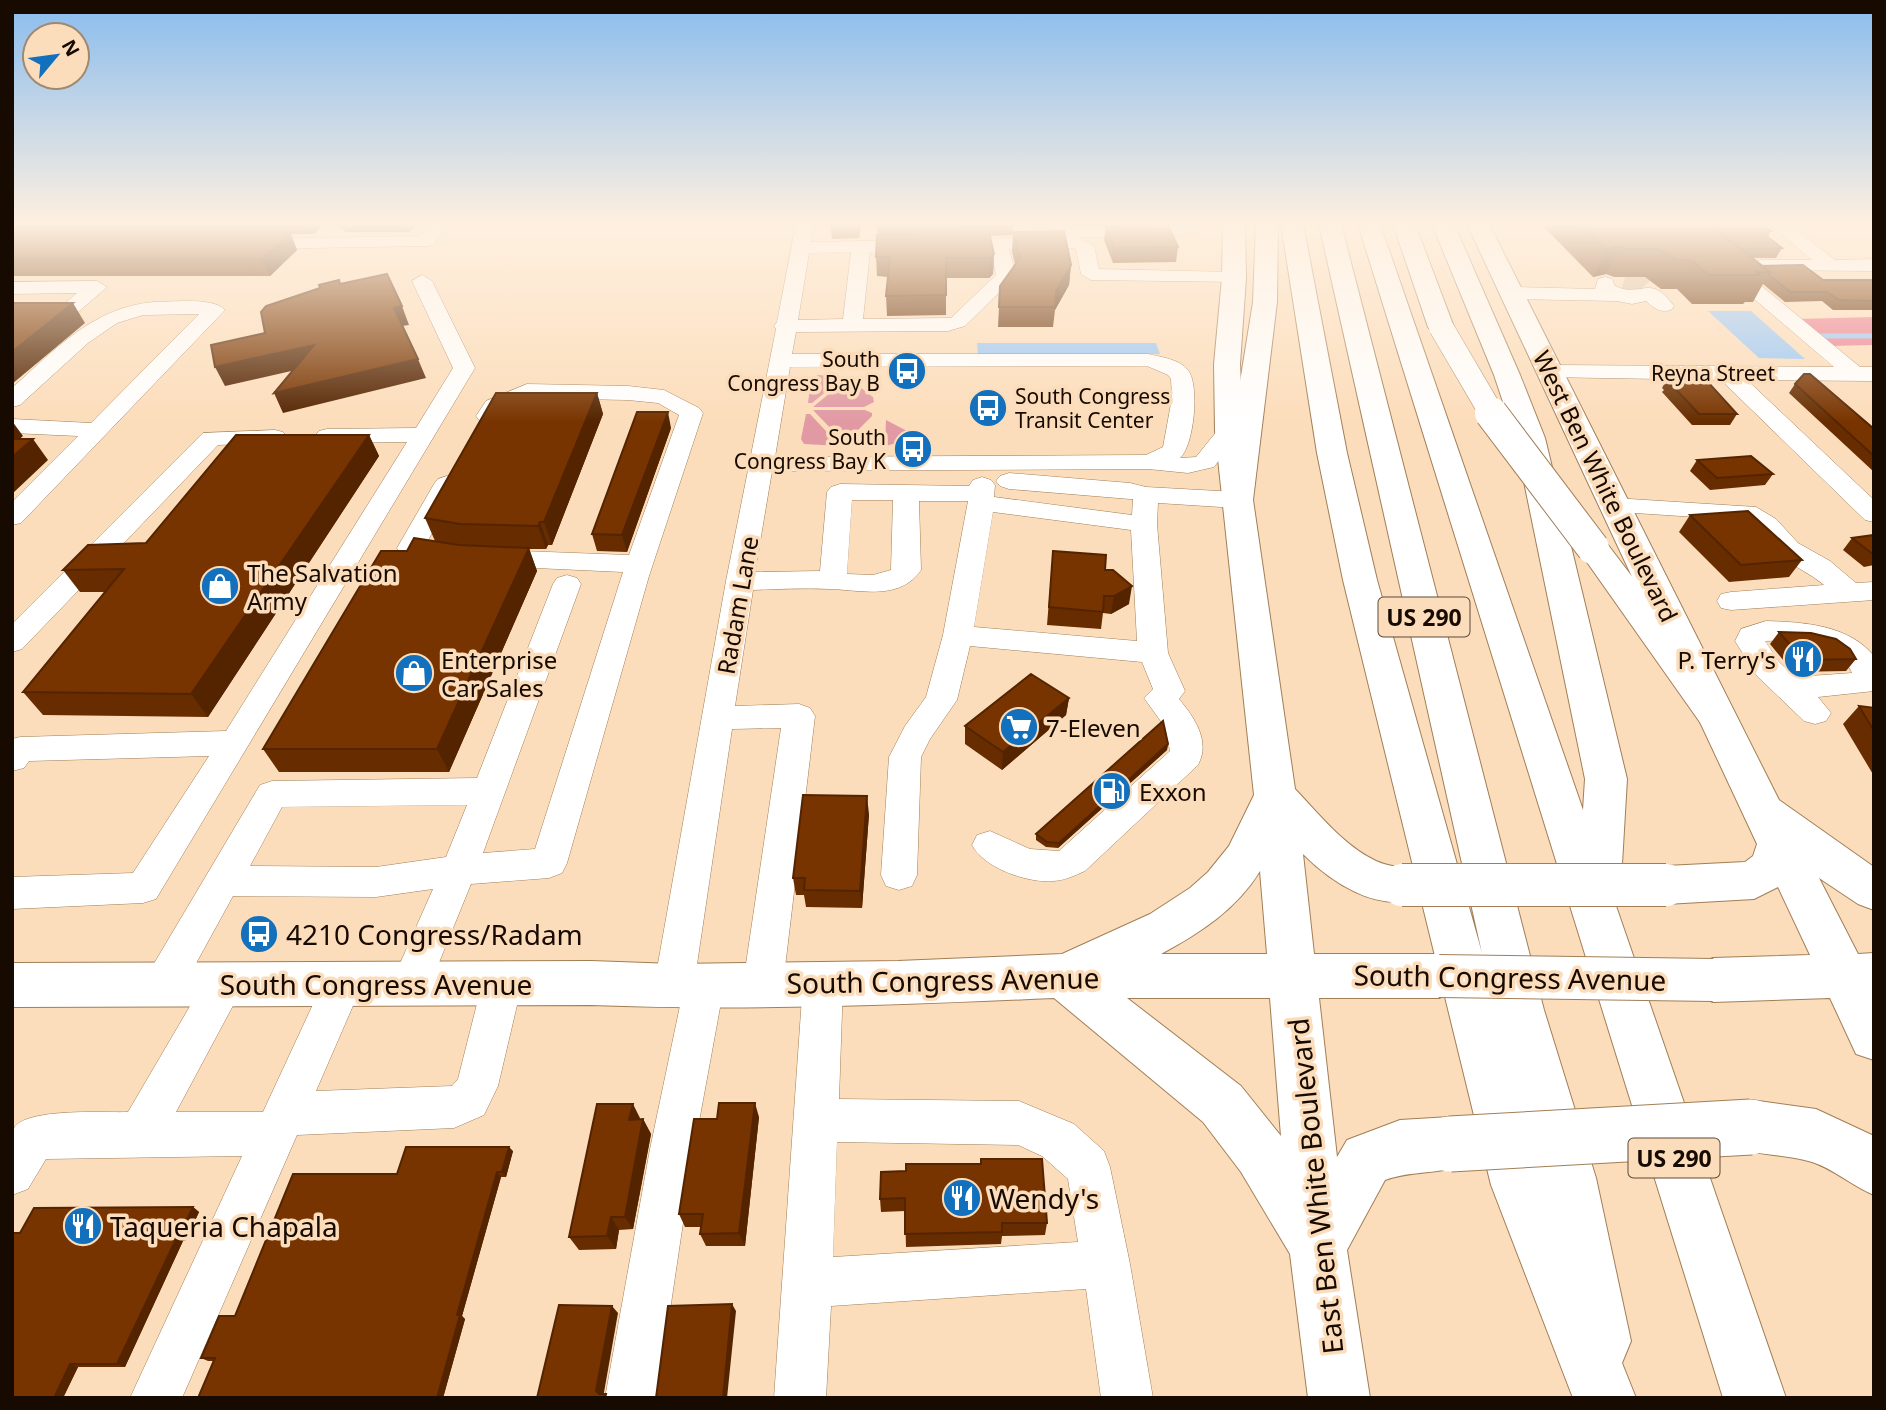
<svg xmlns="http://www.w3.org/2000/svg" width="1886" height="1410" viewBox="0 0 1886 1410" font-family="'Noto Sans',sans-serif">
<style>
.green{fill:#e19aa4}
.forest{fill:#ec7d91}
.water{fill:#9bc8f7}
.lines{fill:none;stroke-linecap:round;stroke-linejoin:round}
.stream{stroke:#9bc8f7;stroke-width:5}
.minor-tunnel{stroke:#dabd9f;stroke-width:20;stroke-dasharray:20 10;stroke-linecap:butt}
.minor-casing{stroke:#a17e56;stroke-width:1}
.major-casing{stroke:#a17e56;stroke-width:2}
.highway-casing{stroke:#a17e56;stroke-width:2}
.minor{fill:#fff;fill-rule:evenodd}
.major{fill:#fff;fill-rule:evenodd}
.highway{fill:#fff;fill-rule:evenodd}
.major-bridge-far1-casing{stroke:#a17e56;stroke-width:44;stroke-linecap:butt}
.major-bridge-casing{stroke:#a17e56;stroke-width:57;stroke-linecap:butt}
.highway-bridge-far1-casing{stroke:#a17e56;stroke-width:25;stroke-linecap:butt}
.highway-bridge-casing{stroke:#a17e56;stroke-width:34;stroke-linecap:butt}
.major-bridge-far1{stroke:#fff;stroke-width:42}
.major-bridge{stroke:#fff;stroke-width:55}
.highway-bridge-far1{stroke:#fff;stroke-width:24}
.highway-bridge{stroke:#fff;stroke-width:32}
.wall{fill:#672d00}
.shaded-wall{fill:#542400}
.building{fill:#783400;stroke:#542400;stroke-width:2}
.labels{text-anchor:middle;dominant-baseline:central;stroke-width:7;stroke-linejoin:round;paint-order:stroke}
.far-poi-label{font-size:21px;fill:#170a00;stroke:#fcddbb;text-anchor:end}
.far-street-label{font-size:21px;fill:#170a00;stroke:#fcddbb}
.shield{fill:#fcddbb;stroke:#5c4938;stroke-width:2}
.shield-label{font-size:23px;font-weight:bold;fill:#170a00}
.street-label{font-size:24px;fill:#170a00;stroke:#fcddbb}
.poi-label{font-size:24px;fill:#170a00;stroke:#fcddbb;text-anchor:start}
.near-poi-label{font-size:28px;fill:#170a00;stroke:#fcddbb;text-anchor:start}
.near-street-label{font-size:28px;fill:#170a00;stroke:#fcddbb}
</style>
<rect width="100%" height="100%" fill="#fcddbb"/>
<!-- green -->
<path class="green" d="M818 375 844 377 812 403H808L811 379Z
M848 382 856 384 873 397 874 402 864 407H813L841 384Z
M813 410H865L872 413V416L854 434 844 438 837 435Z
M806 414H810L840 446 804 444 801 439Z
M886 420 930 443 905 441 885 446Z"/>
<!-- forest -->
<path class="forest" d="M1874 317V345L1830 346 1797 319Z"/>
<!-- water -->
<path class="water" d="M1708 311H1751L1805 359 1759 358Z
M977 343H1156L1160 354 978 355Z"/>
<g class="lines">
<!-- stream -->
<path class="stream" d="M1821 336H1874"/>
<!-- minor-tunnel -->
<path class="minor-tunnel" d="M1624 281 1642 287 1647 292"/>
<!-- minor casing -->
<g class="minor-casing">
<path id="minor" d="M429 224H447L433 245 427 246 252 249 243 244 252 239 421 236Z
M796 224H814L811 242 1066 237 1052 229 1059 224 1070 227 1210 224C1192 243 1106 237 1078 237L1094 246 1099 269 1234 272 1244 278 1241 282 1091 280 1081 274 1076 249 1073 248 1009 249 1016 276 965 326 948 331 796 332 792 354H1148C1161 357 1179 359 1188 370 1200 385 1194 446 1180 458L1196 457 1221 426H1237L1241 431 1214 467 1188 473 1148 469 772 471 755 572 820 571 827 492 831 487 840 484 969 486 973 480 982 477 991 480 995 485 994 497 1132 515 1133 499H1130L1009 489 1000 486 996 481 1000 476 1009 473 1130 483 1146 487 1237 492 1246 495 1250 500 1246 505 1237 508 1158 503 1157 524 1168 653 1185 691 1179 699C1194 717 1211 741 1198 765L1085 871C1074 876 1063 881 1052 881 1027 883 984 868 972 845L977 835 990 831 1030 849 1059 851 1170 751 1165 727 1144 698 1153 689 1142 662 970 646 957 700 930 739 921 757 917 875 912 886 899 890 886 886 881 875 889 757 905 726 926 697 943 635 968 501H919L921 570C900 601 861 590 830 589 804 588 778 589 753 590L735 706 799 704 810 708 815 716 783 984 777 997 763 1002 749 997 743 984 781 728 732 729 696 971 704 968 718 973 724 986 694 1149 657 1398H605L650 1149 681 1001 674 1004 660 999 654 986 726 581 776 329 774 326 777 322ZM991 249 996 275 951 318 863 319 870 252ZM851 252 843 319 798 320 809 253ZM1147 366 1168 375 1171 379 1172 398 1163 447 1146 455 775 457 790 367ZM852 500H893L891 570 873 575 847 574ZM993 512 1131 530 1137 641 974 627Z
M1666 224H1686L1860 367H1874V381L1747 380 1874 500V522L1865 520 1721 380 1543 377 1540 372 1543 367 1551 365 1834 367Z
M1769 224H1789L1835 260 1874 259V271L1753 270 1751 266 1760 260H1812Z
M422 275 432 281 475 368 156 899 143 903 12 909V877L133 873 209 756 29 761 24 768 12 771V739L20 737 226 731 407 442 327 443 319 441 315 436 319 431 327 429 416 428 453 368 412 281Z
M1605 277 1612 279 1615 286C1642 299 1649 272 1674 306L1671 310C1659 313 1654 308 1646 301L1632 304 1617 301 1513 299 1503 293 1513 287 1595 289 1598 279Z
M97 281 107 287 77 313 12 315V303H65L77 293 12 294V282Z
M154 302C172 302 214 297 225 310L21 523 12 525V502L78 436 12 433V419L91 423 199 314 143 315 117 323 88 343 20 405 12 407V388C56 349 93 307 154 302Z
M527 384 628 386 664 390 699 408 703 413 649 576 567 863 562 873 549 878 471 884 425 997 411 1002 397 997 391 984 433 889 376 897 233 896 177 998 163 1003 149 998 143 985 149 972 260 785 272 781 477 778 553 584 557 578 567 575 577 578 581 584 483 853 535 849 623 572 492 566 482 564 478 558 482 552 492 550 629 555 679 415 658 403 628 400 530 398 503 411 496 421H480L476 416 486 401ZM467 805 446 857 376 867 250 866 282 807Z
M275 430 283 432 287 437 283 442 218 445 22 649 12 652V624L203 433Z
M447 476 456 479 460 484 427 542 450 547 454 553 450 559 440 561 400 554 397 548 434 484 438 479Z
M1614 498 1756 507 1776 519 1798 543 1830 561 1856 583 1874 582V600L1731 610 1721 608 1717 601 1721 594 1731 592 1824 585C1810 573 1792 566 1778 554 1764 542 1757 530 1741 520L1605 511 1601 506 1605 501Z
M1766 621C1804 622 1849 625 1874 656V691L1818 697 1831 713 1826 721 1815 724 1804 721 1757 676 1735 641 1741 629ZM1765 641C1794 640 1840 641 1852 673L1795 677 1779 662Z
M823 965 837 970 843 983 839 1099 1019 1101 1074 1124 1104 1151 1110 1167 1130 1264 1153 1398H1101L1086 1289 831 1306 826 1398H774L803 983 809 970ZM837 1142 1018 1145 1042 1156 1068 1179 1078 1242 833 1257Z
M502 966 516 971 522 984 498 1086 484 1115 454 1128 297 1135 182 1398H130L242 1156 46 1159 28 1189 12 1195C12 1179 8 1144 13 1130 22 1107 105 1113 128 1112L210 972 224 967 238 972 244 985 176 1112H263L328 972 342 967 356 972 362 985 316 1091 452 1086 458 1079 482 984 488 971Z"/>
</g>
<!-- major casing -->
<g class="major-casing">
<path id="major" d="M1223 224H1245L1246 278 1240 364 1243 431 1295 789C1320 815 1343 845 1376 861 1388 867 1405 867 1418 872L1424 885 1418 898C1377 913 1331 882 1303 854L1314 954H1439L1456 961 1463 976 1456 991 1439 998H1319L1337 1157 1347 1140 1400 1120 1450 1117 1469 1125 1477 1144 1469 1163C1441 1175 1412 1170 1385 1180L1347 1250 1370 1398H1308L1290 1254 1241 1172 1203 1122 1054 998C900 1005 745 1011 591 1005L12 1007V963L591 961 674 964 898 961 1062 954 1150 914 1190 888 1208 872 1229 846 1254 795 1215 431 1214 364 1222 278ZM1260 871 1267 954H1161C1200 933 1236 910 1260 871ZM1127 998H1270L1281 1136 1241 1086Z
M1467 224H1489L1779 800 1874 867V910L1858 904 1819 878 1858 954 1874 953V1060L1856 1054 1830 998 1713 1002 1696 995 1689 980 1696 965 1713 958 1810 955 1778 887 1754 899 1666 904 1650 898 1644 885 1650 872 1666 866 1745 862 1753 856 1757 844Z
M1751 1100 1816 1109 1874 1136V1195C1852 1186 1834 1169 1812 1162 1785 1154 1758 1156 1732 1146L1724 1127 1732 1108Z"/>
</g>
<!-- highway casing -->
<g class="highway-casing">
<path id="highway" d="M1256 224H1278L1277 302 1253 500 1248 507 1237 509 1226 507 1221 500 1253 302Z
M1281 224H1303L1347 453 1377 580 1482 953 1319 224H1341L1544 1010 1596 1178 1631 1341 1622 1363 1636 1398H1573L1491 1185 1343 580 1317 453Z
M1358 224H1380L1583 810 1585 779 1515 438 1494 375 1432 224H1454L1520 375 1545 438 1627 779 1620 898 1616 906 1786 1398H1723Z
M1393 224H1415L1454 327 1450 332 1441 335 1432 332 1428 327Z
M1593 538 1605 541 1732 708 1737 718 1732 728 1718 732 1704 728 1577 548 1581 541Z"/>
</g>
<!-- minor -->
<use href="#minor" class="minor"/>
<!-- major -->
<use href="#major" class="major"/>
<!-- highway -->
<use href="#highway" class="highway"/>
<!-- major-bridge-far1 casing -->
<g class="major-bridge-far1-casing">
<path id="major-bridge-far1" d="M1402 885H1666
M1439 976 1713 980"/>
</g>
<!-- major-bridge casing -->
<g class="major-bridge-casing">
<path id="major-bridge" d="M1450 1144 1751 1127"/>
</g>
<!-- highway-bridge-far1 casing -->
<g class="highway-bridge-far1-casing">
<path id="highway-bridge-far1" d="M1441 327 1492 414"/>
</g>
<!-- highway-bridge casing -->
<g class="highway-bridge-casing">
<path id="highway-bridge" d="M1491 413 1593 548"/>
</g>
<!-- major-bridge-far1 -->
<use href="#major-bridge-far1" class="major-bridge-far1"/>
<!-- major-bridge -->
<use href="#major-bridge" class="major-bridge"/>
<!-- highway-bridge-far1 -->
<use href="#highway-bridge-far1" class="highway-bridge-far1"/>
<!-- highway-bridge -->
<use href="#highway-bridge" class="highway-bridge"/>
</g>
<!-- wall -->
<path class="wall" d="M12 224H324L314 234H291L297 250 270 276H12Z
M337 224H417L409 232H346Z
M832 224H861L859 238 832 239 831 229Z
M878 224 1013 226 1012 235 990 236 994 254 993 274 989 278H946V315L887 316 886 296 888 277 877 276 876 257Z
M1541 224H1761L1771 231 1768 237 1782 248 1776 258H1752L1761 266 1823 280H1874V310H1833L1822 301 1785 302 1763 284 1753 302H1745L1743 304H1692L1677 289H1661L1645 277H1614L1606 274 1593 277Z
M1106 226 1178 247 1176 262 1113 263 1104 240Z
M1013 232 1071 265 1069 285 1055 310 1053 327H998L1000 286 1015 264 1012 252Z
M1668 377 1737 414 1730 425H1692L1662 392 1664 390 1662 388Z
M1795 384 1874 429V472L1789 393Z
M597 393 603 414 552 545H548L546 549H529L537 571 449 772H279L263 749 407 551 435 541 425 518Z
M671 428 627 552 597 551 592 534Z
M369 435 379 456 208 717 43 715 23 692 106 592H80L63 570 146 543Z
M1697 460 1773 474 1765 485 1710 490 1690 471Z
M1690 515 1802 560 1789 577 1729 582 1679 532Z
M1874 535V565L1864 567 1843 550 1852 538Z
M1053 551 1105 570 1129 604 1111 614 1103 613 1101 629 1047 625Z
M1779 632 1856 659 1846 671 1793 672 1770 644Z
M1069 698 1066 715 1002 770 965 744V726Z
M1859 706 1874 708V776L1843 724Z
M1168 744 1167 750 1058 848 1046 847 1036 840V834Z
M869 814 862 908 806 907 804 895H796L793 878Z
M759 1117 745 1246H706L700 1234 701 1227H685L679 1214Z
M640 1118V1119H643L651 1134 633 1229 619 1230 616 1249 579 1250 569 1237Z
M513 1151 506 1177H501L462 1316 465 1319 443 1398H198L214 1361H208L201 1358 235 1316 397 1174Z
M881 1172 1047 1223 1045 1235 1002 1236 1001 1244 906 1247 905 1211 881 1212 880 1199Z
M193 1207 199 1212 186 1240 183 1241 125 1367H78L63 1398 20 1233Z"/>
<!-- shaded-wall -->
<path class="shaded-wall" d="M309 224H324L314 234Z
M406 224H417L409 232Z
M859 224H861L859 238 858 229Z
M290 233 297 250 270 276 262 259Z
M1619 246 1606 274 1593 277 1606 249Z
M994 254 993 274 989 278 990 258Z
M1071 265 1069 285 1055 310 1056 291Z
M73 303 85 323 12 384V352Z
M402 306 409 325 402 326 394 308Z
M314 345 322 364 225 386 215 367Z
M418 359 426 378 283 413 274 393Z
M597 393 603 414 552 545 544 522Z
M668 412 671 428 627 552 622 535Z
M12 421 23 436 12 446Z
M369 435 379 456 208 717 191 694Z
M33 439 48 460 12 494V457Z
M540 522 548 545 546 549 538 526Z
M529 548 537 571 449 772 437 749Z
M1132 586 1129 604 1111 614 1114 596Z
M1069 698 1066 715 1002 770 1003 752Z
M1168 744 1167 750 1058 848 1059 843Z
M867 796 869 814 862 908 860 891Z
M755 1103 759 1117 745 1246 739 1233Z
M633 1104 640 1118 637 1134 629 1120Z
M643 1119 651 1134 633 1229 625 1217Z
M509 1147 513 1151 506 1177 502 1172Z
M497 1172 501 1177 462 1316 465 1319 443 1398H437L457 1315Z
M193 1207 199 1212 186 1240 179 1236Z
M611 1217 619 1230 616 1249 607 1236Z
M177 1237 183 1241 125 1367 117 1364Z
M732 1304 736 1311 727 1398H723Z
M612 1306 618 1313 603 1398 596 1391Z
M70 1364 78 1367 63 1398H54Z"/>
<!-- building -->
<path class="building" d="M832 224H859L858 229H831Z
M878 224H1012L1013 226 878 229Z
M1580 224H1709L1770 272H1757L1760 275H1708L1692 260H1676L1659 249H1627L1619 246 1606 249Z
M1709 224H1761L1771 231H1760L1782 248 1740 249Z
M1168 225 1178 247 1114 248 1106 226Z
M1064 231 1071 265 1056 291 1055 307H999L1000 286 1020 258 1013 232Z
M989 232 994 254 990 258H946V295L886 296 890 257H876L877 235Z
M12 233H290L262 259H12Z
M1803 265 1823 280H1874V301L1839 300 1827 292H1790L1769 275 1770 272 1761 266Z
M387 274 402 306 394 308 418 359 274 393 314 345 215 367 211 345 265 333 261 312 266 306 320 288 319 285 339 280 340 284Z
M12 303H73L12 352Z
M1804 374H1810L1874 429V456L1795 384Z
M1668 377 1698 378 1701 381H1707L1737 414H1699L1668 381H1672Z
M496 393H597L544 522H540L538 526 460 524 425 518Z
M637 412H668L622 535 592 534Z
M236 435H369L191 694 23 692 124 569 63 570 88 545 146 543Z
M12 439H33L12 457Z
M1751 456 1773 474 1717 478 1697 460Z
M1748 511 1802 560 1741 565 1690 515Z
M1874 535V555L1852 538Z
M414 538 459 545 529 548 437 749H263L381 551H407Z
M1053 551 1106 555 1105 570H1113L1132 586 1114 596H1104L1103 612 1049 607Z
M1779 632 1811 633 1836 639 1850 649 1856 659 1803 660Z
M1031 674 1069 698 1003 752 965 726Z
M1859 706 1874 708V731Z
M1163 721 1168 744 1059 843 1047 842 1036 834Z
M803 795 867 796 860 891 804 890 805 878H793Z
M719 1103H755L739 1233 700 1234 703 1214H679L694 1119H717Z
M597 1104H633L629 1120 643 1119 625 1217H611L607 1236 569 1237Z
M406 1147H509L502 1172H497L457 1315H460L437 1398H198L215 1358H201L219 1316H235L293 1174H397Z
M981 1159H1042L1047 1223H1002V1232L905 1234V1198L880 1199 881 1172 906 1171V1164H981Z
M193 1207 179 1236 177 1237 117 1364H70L54 1398H12V1233H20L34 1208Z
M732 1304 723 1398H656L668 1306Z
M559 1305 612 1306 596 1391 599 1394H606L605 1398H537Z"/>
<!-- sky -->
<linearGradient id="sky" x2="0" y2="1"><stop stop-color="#89bcee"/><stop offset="0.53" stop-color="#fef0e0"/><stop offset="1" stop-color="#fef0e0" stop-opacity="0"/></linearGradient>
<rect width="1886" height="422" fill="url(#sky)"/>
<!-- icons -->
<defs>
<g id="bus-disc" transform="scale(2.0125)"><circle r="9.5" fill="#1270bd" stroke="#fcddbb"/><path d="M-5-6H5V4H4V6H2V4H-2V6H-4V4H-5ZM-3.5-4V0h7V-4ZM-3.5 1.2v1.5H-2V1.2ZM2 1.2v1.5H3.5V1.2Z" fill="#fff"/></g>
<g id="shop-disc" transform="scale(2.0125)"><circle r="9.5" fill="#1270bd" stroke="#fcddbb"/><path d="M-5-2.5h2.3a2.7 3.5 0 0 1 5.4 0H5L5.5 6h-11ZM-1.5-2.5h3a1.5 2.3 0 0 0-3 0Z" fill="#fff"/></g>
<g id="restaurant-disc" transform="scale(2.0125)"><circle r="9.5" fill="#1270bd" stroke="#fcddbb"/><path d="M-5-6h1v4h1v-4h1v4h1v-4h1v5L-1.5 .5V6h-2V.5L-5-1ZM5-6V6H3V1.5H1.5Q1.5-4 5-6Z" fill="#fff"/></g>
<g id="supermarket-disc" transform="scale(2.0125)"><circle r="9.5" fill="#1270bd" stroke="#fcddbb"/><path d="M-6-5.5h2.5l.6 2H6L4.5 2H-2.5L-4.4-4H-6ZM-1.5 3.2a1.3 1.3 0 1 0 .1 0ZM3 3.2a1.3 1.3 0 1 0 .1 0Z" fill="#fff"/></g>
<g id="fuel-disc" transform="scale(2.0125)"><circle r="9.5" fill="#1270bd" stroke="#fcddbb"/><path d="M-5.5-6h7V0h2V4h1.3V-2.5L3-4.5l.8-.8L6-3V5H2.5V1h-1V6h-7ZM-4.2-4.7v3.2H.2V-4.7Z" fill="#fff"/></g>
</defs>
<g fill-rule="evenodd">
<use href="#bus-disc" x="907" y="371"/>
<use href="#bus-disc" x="988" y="408"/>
<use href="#bus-disc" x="913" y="449"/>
<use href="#shop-disc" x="220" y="586"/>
<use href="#restaurant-disc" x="1803" y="659"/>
<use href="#shop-disc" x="414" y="673"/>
<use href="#supermarket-disc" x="1019" y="727"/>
<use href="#fuel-disc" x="1112" y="791"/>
<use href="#bus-disc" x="259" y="934"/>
<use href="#restaurant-disc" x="962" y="1198"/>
<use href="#restaurant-disc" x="83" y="1226"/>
</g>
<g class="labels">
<!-- far-poi labels -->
<g class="far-poi-label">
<text x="880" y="359">South<tspan x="880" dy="24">Congress Bay B</tspan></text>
<text x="1015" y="396" text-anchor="start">South Congress<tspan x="1015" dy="24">Transit Center</tspan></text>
<text x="886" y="437">South<tspan x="886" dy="24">Congress Bay K</tspan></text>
</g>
<!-- far-street labels -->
<g class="far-street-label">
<text x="1713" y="373">Reyna Street</text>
</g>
<!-- shield labels -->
<g class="shield">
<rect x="1378.5" y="597.5" width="91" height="39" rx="5"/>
<rect x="1628.5" y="1138.5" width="91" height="39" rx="5"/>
</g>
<g class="shield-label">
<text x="1424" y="617">US 290</text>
<text x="1674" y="1158">US 290</text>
</g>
<!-- street labels -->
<g class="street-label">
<text transform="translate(1606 486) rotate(64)">West Ben White Boulevard</text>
<text transform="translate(737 605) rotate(-80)">Radam Lane</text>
</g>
<!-- poi labels -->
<g class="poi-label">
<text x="247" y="572">The Salvation<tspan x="247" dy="28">Army</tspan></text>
<text x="441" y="659">Enterprise<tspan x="441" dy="28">Car Sales</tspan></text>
<text x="1776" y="659" text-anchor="end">P. Terry's</text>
<text x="1046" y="727">7-Eleven</text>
<text x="1139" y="791">Exxon</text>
</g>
<!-- near-poi labels -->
<g class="near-poi-label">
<text x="286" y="934">4210 Congress/Radam</text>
<text x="989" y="1198">Wendy's</text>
<text x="110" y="1226">Taqueria Chapala</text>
</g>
<!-- near-street labels -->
<g class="near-street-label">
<text transform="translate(1510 977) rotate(1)">South Congress Avenue</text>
<text transform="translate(943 980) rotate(-1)">South Congress Avenue</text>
<text x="376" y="984">South Congress Avenue</text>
<text transform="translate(1315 1186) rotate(-96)">East Ben White Boulevard</text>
</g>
</g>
<!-- border -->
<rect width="1886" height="1410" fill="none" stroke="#170a00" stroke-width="28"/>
<!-- north arrow -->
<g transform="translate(56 56) rotate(61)"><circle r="33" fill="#fcddbb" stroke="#a08970" stroke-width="2"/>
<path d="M0-5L12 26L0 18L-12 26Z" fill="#1270bd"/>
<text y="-10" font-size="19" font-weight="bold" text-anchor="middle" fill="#170a00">N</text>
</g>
</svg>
